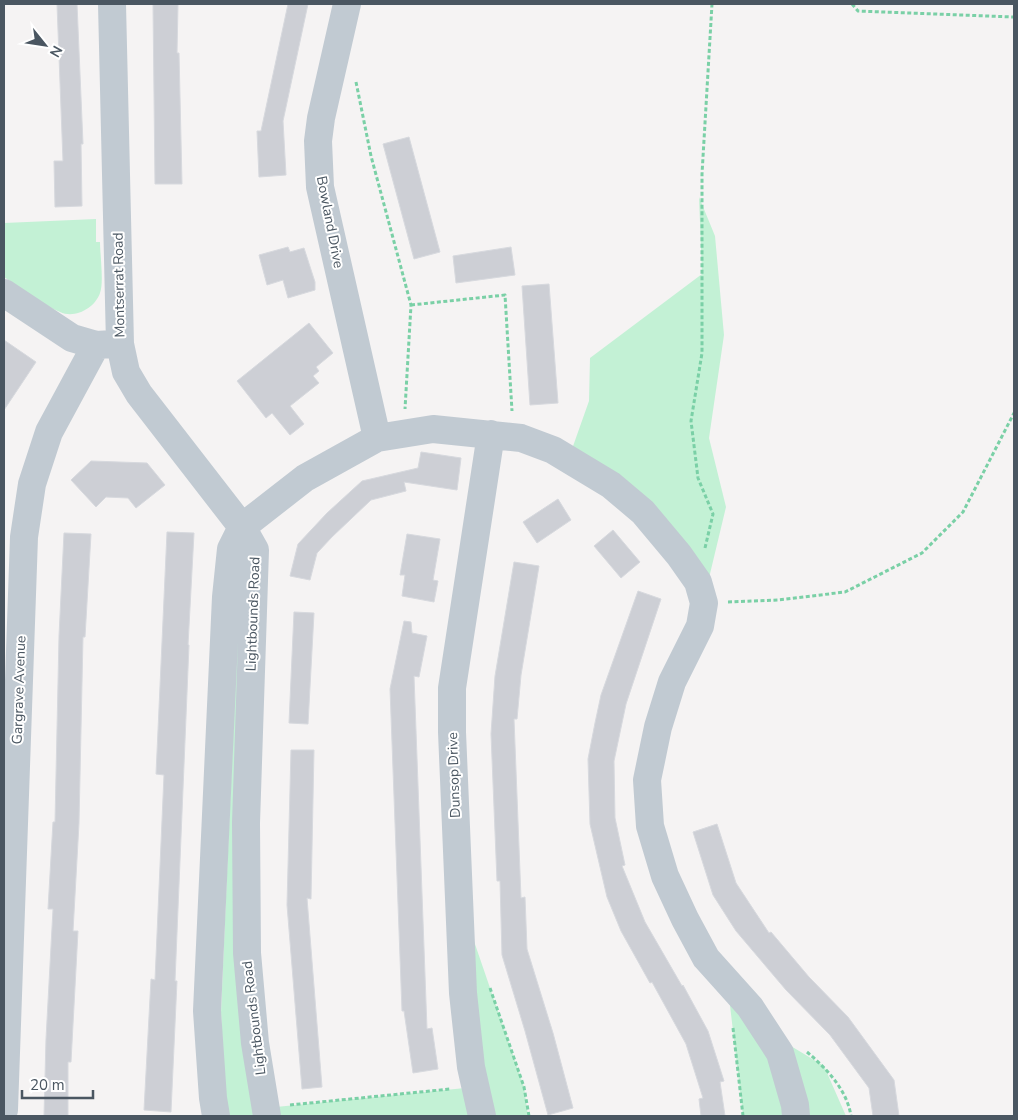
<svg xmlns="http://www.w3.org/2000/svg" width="1018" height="1120" viewBox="0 0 1018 1120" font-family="'Nunito Sans',sans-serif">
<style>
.green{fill:#c3f1d5}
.building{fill:#cdcfd5;stroke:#d7d9de}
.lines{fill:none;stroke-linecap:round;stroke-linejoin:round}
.path{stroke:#7ad0a6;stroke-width:3;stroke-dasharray:4 2.5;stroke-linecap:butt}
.street{stroke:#c1cad2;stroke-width:28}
.labels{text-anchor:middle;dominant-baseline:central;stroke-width:4;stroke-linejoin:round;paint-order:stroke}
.street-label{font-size:14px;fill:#4a5661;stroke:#fff}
</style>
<rect width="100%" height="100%" fill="#f5f3f3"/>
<!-- green -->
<path class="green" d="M699 197 715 236 724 335 709 438 726 507 709 578 572 449 589 401 590 358 702 274Z
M96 219V242H100C100 254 104 283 100 293 95 308 75 319 60 312 41 304 21 288 4 277V223Z
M240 575 257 1116H226L221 1012Z
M465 915 524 1087 528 1116H267L266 1108 475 1087Z
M727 980 766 1031 824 1066 846 1116H743Z"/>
<!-- building -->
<path class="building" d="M57 4H77L83 144H81L82 206 55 207 54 161H63Z
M153 4H178L177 53H179L182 184H155Z
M288 4H308L283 121 286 175 259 177 257 131H261Z
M409 137 440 252 414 259 383 144Z
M288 247 290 252 304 248 315 282V290L288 298 283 280 267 285 259 255Z
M511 247 515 275 456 283 453 256Z
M549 284 558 403 530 405 522 286Z
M309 323 333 353 316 367 319 371 313 376 319 383 290 406 304 424 290 435 272 413 266 418 237 381Z
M4 340 36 362 4 410Z
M421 452 461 458 457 490 404 482 406 491 371 500 332 537 317 553 310 580 290 576 298 544 327 513 362 481 418 468Z
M91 461 147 463 165 485 136 508 128 498 106 497 96 507 71 480Z
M558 499 571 520 537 543 523 522Z
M613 530 640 562 621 578 594 546Z
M167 532 194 533 188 645H189L175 981H177L171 1112 144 1110 151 979 155 980 164 775 156 774Z
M64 533 91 534 85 637H83L79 823 73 931H78L71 1062H68V1116H44L46 1039 53 909H48L53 822H55L59 636Z
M407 534 440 539 433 580 438 581 434 602 402 596 405 575H400Z
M514 562 539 566 521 675 517 719H514L521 898 525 897 527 949 553 1033 573 1108 548 1115 525 1031 502 955 500 881H497L491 734 495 676Z
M638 591 661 599 626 704 614 761 615 818 625 865 622 866 645 922 682 986 683 985 708 1031 724 1081 720 1082 725 1116H701L699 1099 703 1098 686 1044 652 982 650 983 621 931 607 897 590 824 588 759 595 723 601 695Z
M294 612 314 613 308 724 289 723Z
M404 621 411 622 412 633 427 636 419 677 414 676 427 1029 432 1028 438 1069 413 1073 404 1011H402L390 689Z
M291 750H314L311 899 307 898 322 1087 302 1089 287 905Z
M717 824 736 883 769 933 771 932 809 977 848 1017 894 1080 899 1116H873L869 1088 830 1035 786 990 736 931 713 895 693 832Z"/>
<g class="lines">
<!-- path -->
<path class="path" d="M852 4 858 11 1014 17
M356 82 371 156 411 305 405 409
M411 305 505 295 512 411
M705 548 713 514 698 478 691 421 702 353V174L712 4
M728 602 778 600 845 592 922 553 963 512 1014 413
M490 988 524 1087 529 1116
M733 1028 743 1116
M807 1052C827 1069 847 1090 851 1116
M290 1105 450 1089"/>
<!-- street -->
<path class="street" d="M112 4 120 344 126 372 139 394 242 527 255 550 246 823 247 953 255 1043 267 1116
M347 4 321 118 318 141 320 187 377 438
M4 293 72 338 96 345 114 344
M4 1110 24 537 32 484 49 432 96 345
M216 1116 213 1098 207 1011 226 597 231 549 242 527 305 478 377 438 433 429 521 438 553 450 611 485 643 512 679 555 698 582 704 603 700 626 672 682 658 727 647 780 650 826 665 876 685 919 706 958 750 1007 780 1053 795 1105 796 1116
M482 1116 471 1067 463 993 452 732V688L491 434"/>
</g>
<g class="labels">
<!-- street labels -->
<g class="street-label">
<text transform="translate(330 222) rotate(79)">Bowland Drive</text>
<text transform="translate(119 285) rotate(-91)">Montserrat Road</text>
<text transform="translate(253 614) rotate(-88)">Lightbounds Road</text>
<text transform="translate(19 690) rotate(-88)">Gargrave Avenue</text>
<text transform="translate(454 775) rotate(-92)">Dunsop Drive</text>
<text transform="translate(254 1018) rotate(-97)">Lightbounds Road</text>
</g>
</g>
<!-- border -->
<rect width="1018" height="1120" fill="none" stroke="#4a5661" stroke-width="10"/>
<!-- north arrow -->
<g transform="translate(45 45) rotate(120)" stroke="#ffffff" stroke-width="4" paint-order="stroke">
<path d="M0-4L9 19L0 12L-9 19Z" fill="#4a5661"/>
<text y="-8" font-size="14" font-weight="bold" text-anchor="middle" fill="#4a5661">N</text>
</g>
<!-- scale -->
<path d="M22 1090v8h71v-8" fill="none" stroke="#4a5661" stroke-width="2.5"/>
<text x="30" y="1090" font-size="15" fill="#4a5661" stroke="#ffffff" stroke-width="4" paint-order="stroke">20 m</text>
</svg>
